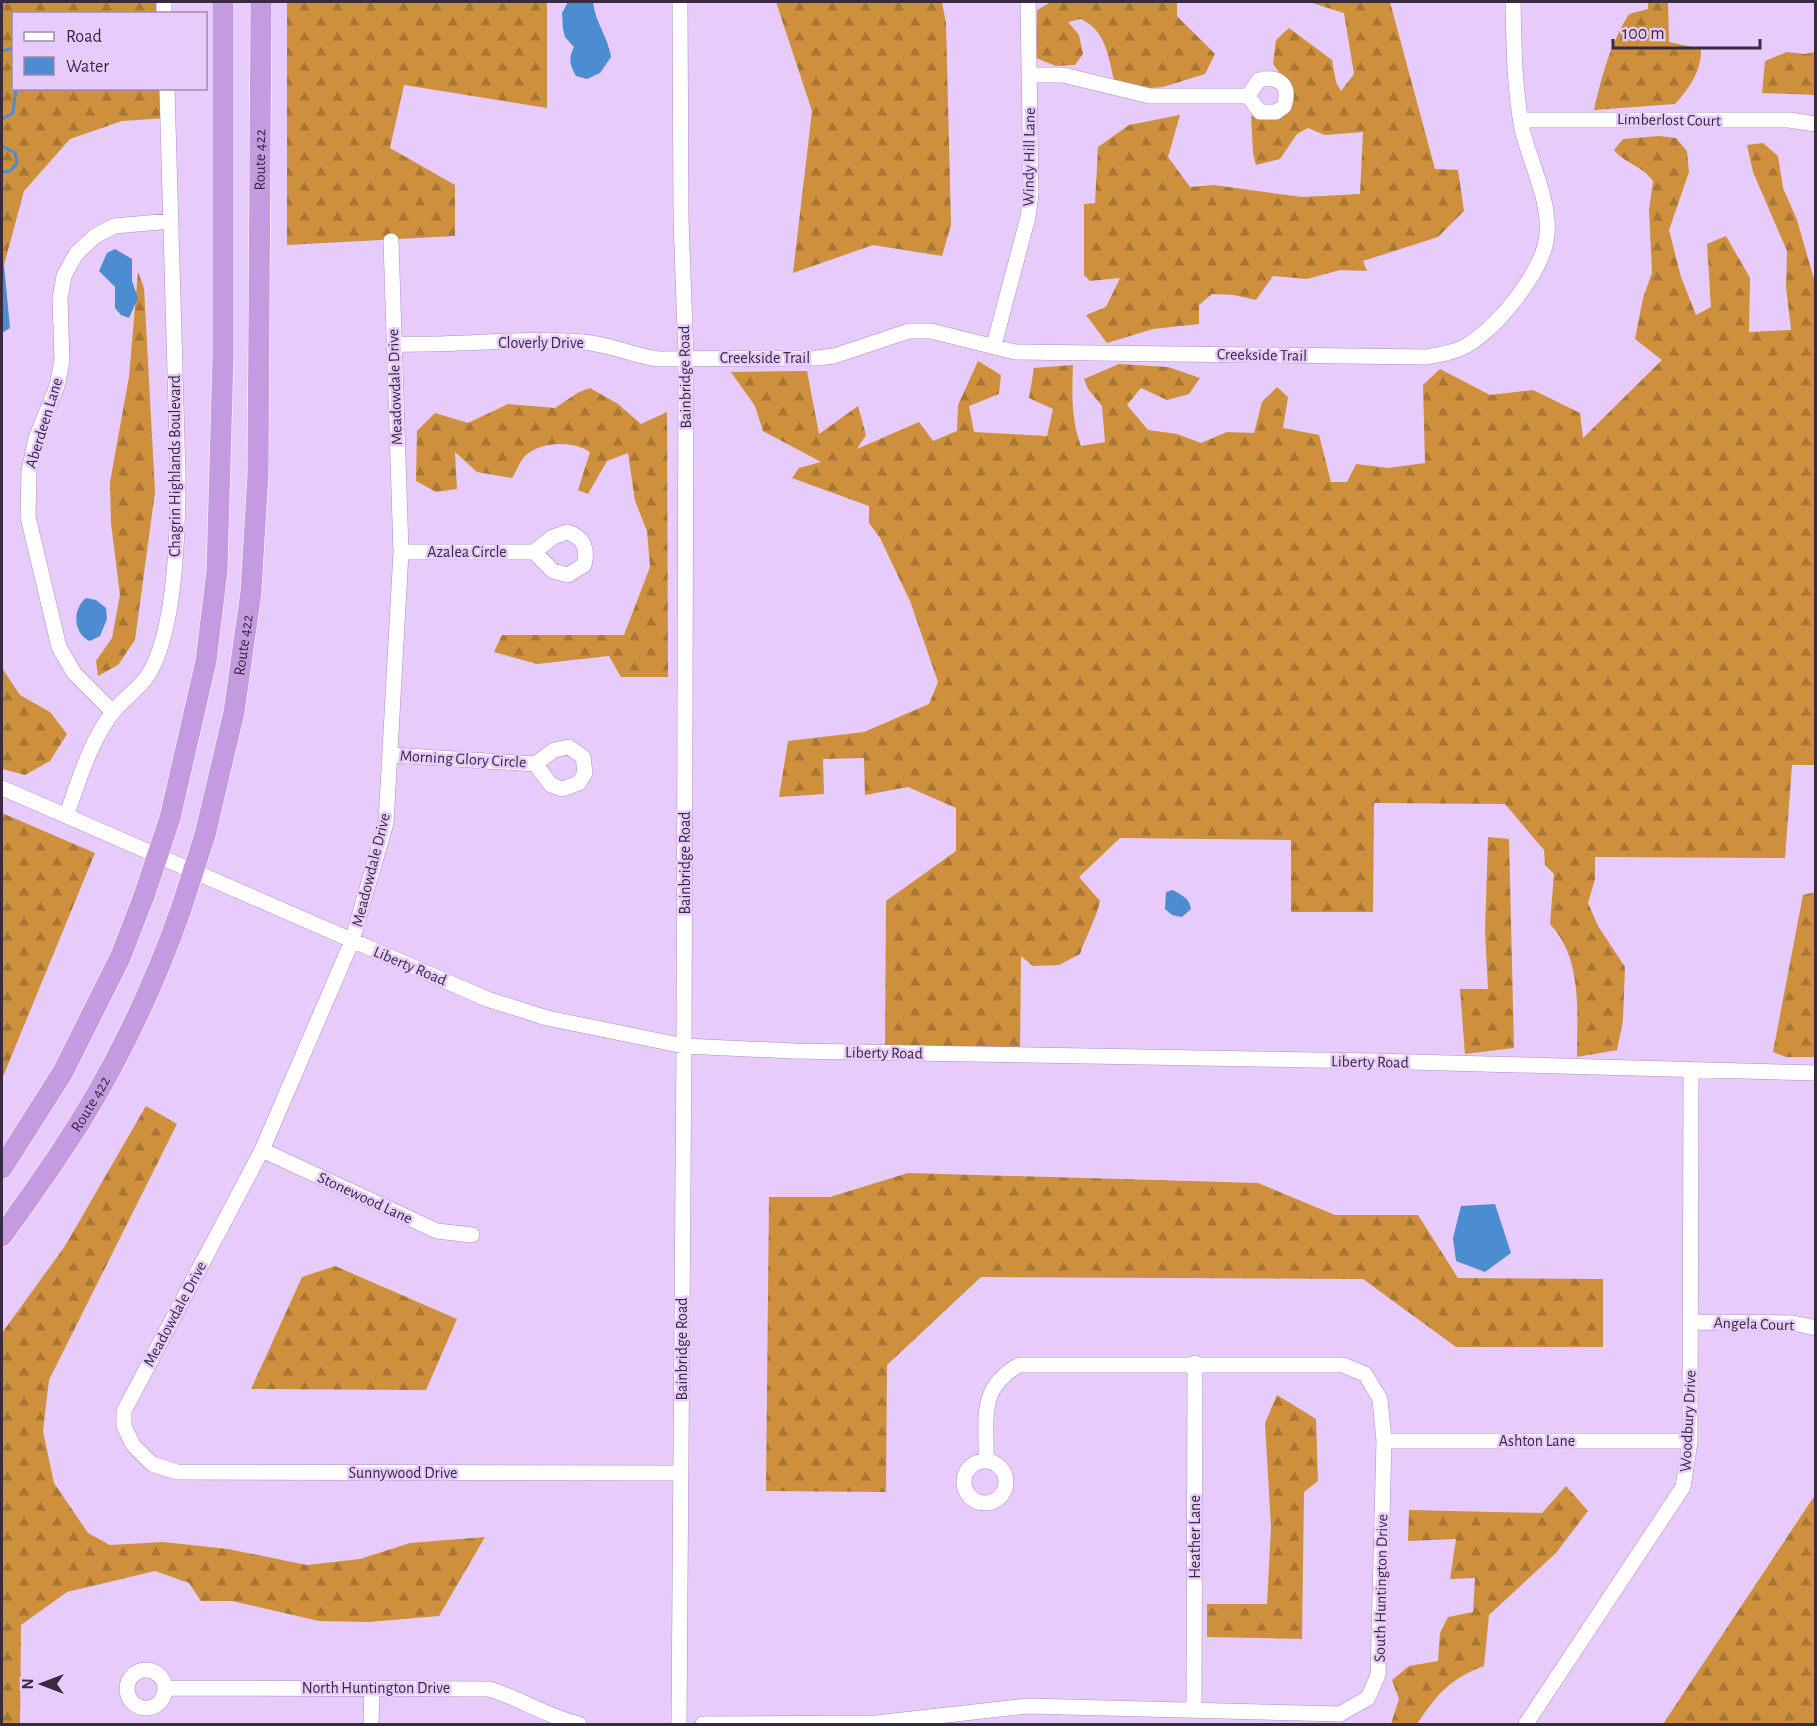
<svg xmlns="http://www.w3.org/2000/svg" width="1817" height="1726" viewBox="0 0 1817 1726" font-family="'Alegreya Sans',sans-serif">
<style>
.forest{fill:url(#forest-firs)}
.water{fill:#4b8dd0}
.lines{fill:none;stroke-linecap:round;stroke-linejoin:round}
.stream{stroke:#4b8dd0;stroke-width:3}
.minor-casing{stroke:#ae8dc5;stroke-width:16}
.highway-casing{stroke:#fff;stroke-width:22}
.minor{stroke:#fff;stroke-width:15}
.highway{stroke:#c49ae1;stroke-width:21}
.highway-bridge-casing{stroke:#fff;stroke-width:22;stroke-linecap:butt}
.highway-bridge{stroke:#c49ae1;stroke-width:21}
.labels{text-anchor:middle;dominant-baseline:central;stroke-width:5;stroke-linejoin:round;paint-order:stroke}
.street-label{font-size:16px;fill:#382b41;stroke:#e7cbfa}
</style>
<defs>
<pattern id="forest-firs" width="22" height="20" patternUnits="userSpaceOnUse" patternTransform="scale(1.5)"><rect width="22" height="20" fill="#ce903d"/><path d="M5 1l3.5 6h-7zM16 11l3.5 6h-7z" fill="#a87635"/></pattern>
</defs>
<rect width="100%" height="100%" fill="#e7cbfa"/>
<!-- forest -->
<path class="forest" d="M2 2H164V13L14 14V88L167 89 168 118 122 121 70 139 24 191 4 265H2Z
M287 2H547V108L404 85 390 148 455 185V236L287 245Z
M776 2H942L946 23 951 225 942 256 873 245 793 273 812 111Z
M1051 2H1177V16L1215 54 1205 74 1163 87 1138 89 1114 80C1108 55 1106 31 1081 19L1068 22 1079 35 1083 54 1075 65 1056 66 1036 58 1037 10Z
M1309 2H1390L1435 169 1458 170 1464 211 1438 237 1363 261 1367 271 1340 270 1307 279 1273 276 1256 300 1234 295 1212 294 1199 305V324L1153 329 1107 343 1086 315 1106 307 1120 278 1090 281 1084 275V204L1095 203 1098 147 1129 125 1180 115 1168 157 1190 187 1214 185 1302 197 1360 194 1363 132 1325 135 1308 128 1297 134 1280 159 1256 165 1253 153 1251 116 1288 114 1291 88 1273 64 1276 40 1289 28 1332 60 1336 82 1341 91 1354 74 1344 13Z
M1648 2H1668L1669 42 1701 49C1702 70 1689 89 1675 104L1594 110C1602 75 1610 45 1629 14L1648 9Z
M1787 52 1805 54 1815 52V95L1762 93 1765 61Z
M1659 136 1676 138 1687 151 1689 172 1669 230 1681 277 1696 315 1711 307 1707 244 1726 236 1750 278 1749 332 1791 330 1786 287 1787 251 1753 172 1747 145 1763 143 1778 156 1783 188 1797 220 1816 286 1815 765H1792L1785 858 1595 857V879L1588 903 1598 926 1625 967 1623 1020 1617 1050 1577 1057C1577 1013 1583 959 1550 924L1554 874 1545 865 1544 850 1505 804 1374 803 1373 912H1291V840L1120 838 1079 877 1100 901C1096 920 1086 935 1080 954L1059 965 1033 966 1021 956 1020 1055 885 1053 886 901 956 851V808L908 787 865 795 864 758 823 759 824 794 779 797 788 741 864 732 929 704 938 682 910 601 880 538 869 523V506L792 478 799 468 821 462 763 431 755 406 731 372 807 371 819 434 858 406 866 435 857 449 919 422 933 441 957 431 958 405 978 361 1001 375 999 394 969 406 974 432 1047 436 1053 409 1029 398 1034 368 1073 365C1072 393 1071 420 1081 446L1105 442 1102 406 1088 389 1084 379 1119 364 1168 367 1200 378 1189 394 1167 400 1141 388 1127 405 1148 430 1177 434 1201 443 1227 432 1254 433 1262 402 1277 387 1288 397 1283 428 1319 435 1331 482H1347L1356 464 1388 468 1425 463 1423 385 1440 369 1490 395 1533 390 1580 413 1583 438 1662 360 1635 339 1643 298 1652 273 1649 210 1653 181C1640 164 1627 165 1614 150L1623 139Z
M138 272 144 288 155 492 135 640 118 665 98 676 96 661 112 638 120 595 111 523 110 482 129 377Z
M590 388 618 404 641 424 667 412 668 677H621L609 656 537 664 494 652 502 635H624L650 567 647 531 635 501 628 453 607 461 588 494 578 490 590 452C573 440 539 441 524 457 519 463 516 472 512 478L477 472 455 452 457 489 436 492 416 481 417 431 435 413 468 423 508 404 555 408 579 392Z
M2 668 20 695 50 712 67 734 50 761 25 775 2 769Z
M2 813 95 853 2 1079Z
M1488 837 1509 839 1514 1048 1465 1054 1460 989H1488L1485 931Z
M1815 892V1057H1786L1773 1052 1803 895Z
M146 1106 177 1124 49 1380 43 1431 54 1483 88 1533 110 1545 163 1542 228 1549 307 1565 360 1559 410 1543 485 1537 439 1616 369 1622 319 1621 232 1601H201L189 1583 155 1571 67 1592 21 1625 20 1724H2V1333L65 1246Z
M908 1173 1258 1183 1335 1215H1418L1458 1278 1603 1279V1347H1456L1363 1279 981 1277 887 1365 886 1492 766 1491 769 1197H830Z
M335 1266 457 1319 426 1390 251 1389 302 1277Z
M1277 1395 1316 1419 1318 1481 1304 1492 1302 1639 1207 1637V1604H1267L1271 1527 1265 1423Z
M1566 1486 1588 1511 1556 1553 1489 1615 1484 1666C1449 1679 1437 1695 1417 1724H1391L1399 1699 1392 1680 1409 1666 1438 1661 1440 1633 1448 1617 1473 1612 1475 1578 1450 1579 1456 1539 1408 1541 1409 1510 1542 1513Z
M1815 1495V1724H1663Z"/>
<!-- water -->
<path class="water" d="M568 2H593C595 22 608 37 611 57L600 73 587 79 576 76C570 65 568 59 574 47L565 37 563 29 562 13Z
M115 249 132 259V281L138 298 129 318 121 315 115 308V287L99 271 107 253Z
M2 265H4L10 328 2 333Z
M86 598 96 600 106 608 107 619 100 636 90 641C73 634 72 609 86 598Z
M1173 890C1182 896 1189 897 1191 909L1182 917 1172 915 1165 909 1166 892Z
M1495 1204 1511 1253 1485 1272 1456 1261 1453 1238 1461 1206Z"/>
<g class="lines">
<!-- stream -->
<path class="stream" d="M2 51 14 48
M2 119 13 113 16 88
M2 146 15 153 17 163 10 171 2 172"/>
<!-- minor casing -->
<g class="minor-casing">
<path id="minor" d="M164 2V14
M1031 75H1063L1150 96H1248L1259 80C1280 75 1291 86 1284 106L1276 112H1260L1248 96
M1521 120H1789L1816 124
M391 241 401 552 386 823 352 941 262 1150 132 1396 124 1411V1426L133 1445 152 1464 177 1472 681 1473
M394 344C457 346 521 337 583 342 610 344 633 356 659 359L817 358 834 356 909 331H931L1015 352 1426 357C1438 355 1451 353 1462 348 1494 333 1544 271 1547 235 1550 199 1530 163 1522 129 1514 86 1514 45 1513 2
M994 345 1028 217 1031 194 1028 2
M401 552H534L553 571 568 575 584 565C588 549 584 537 567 532L553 537 534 552
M113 712 74 673 59 647 28 517 29 471 36 438 57 386 62 361 60 299 64 276 76 254 95 236 114 226 171 221
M392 755 535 764 551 785 562 789 579 783 585 773 583 757 569 747 554 750 535 764
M2 788 487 999 547 1018 684 1046 794 1051 1374 1061 1816 1073
M66 816C79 781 90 741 113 712 124 698 139 689 148 675 176 632 178 527 178 476L167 88
M262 1150 437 1231 472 1235
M1691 1322 1793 1323 1816 1328
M1384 1441H1690
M964 1482a21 21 0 1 1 42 0a21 21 0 1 1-42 0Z
M127 1689a19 19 0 1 1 38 0a19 19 0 1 1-38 0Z
M165 1688 489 1689C520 1698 547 1717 579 1724
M1194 1710 1195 1363
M371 1724 372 1689
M679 1724 684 1046 686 358 681 219 680 2
M703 1724 876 1723 1027 1706 1340 1714 1368 1698 1378 1675 1384 1441 1380 1399 1365 1374 1343 1365H1019C978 1388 987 1418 986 1460
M1526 1724 1683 1487 1690 1441 1691 1070"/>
</g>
<!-- highway casing -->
<g class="highway-casing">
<g id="highway">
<path d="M170 818 206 661 217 571 223 357V2"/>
<path id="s1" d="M205 835 234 712 251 592 258 473 261 2"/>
<path d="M2 1168 63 1072 120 958 144 896"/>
<path id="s2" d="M2 1236C22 1208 43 1179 62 1150 110 1079 153 990 181 909"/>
</g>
</g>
<!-- minor -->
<use href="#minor" class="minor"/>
<!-- highway -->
<use href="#highway" class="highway"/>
<!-- highway-bridge casing -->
<g class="highway-bridge-casing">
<path id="highway-bridge" d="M144 896 170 818
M181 909 205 835"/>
</g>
<!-- highway-bridge -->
<use href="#highway-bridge" class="highway-bridge"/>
</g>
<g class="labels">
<!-- street labels -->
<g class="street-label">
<text transform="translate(1669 120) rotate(1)">Limberlost Court</text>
<text transform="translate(1029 157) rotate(-89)">Windy Hill Lane</text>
<text stroke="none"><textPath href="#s1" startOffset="680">Route 422</textPath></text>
<text x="541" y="343">Cloverly Drive</text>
<text transform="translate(1262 355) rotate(1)">Creekside Trail</text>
<text x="765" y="358">Creekside Trail</text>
<text transform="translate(685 377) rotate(-91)">Bainbridge Road</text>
<text transform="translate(395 387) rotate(-92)">Meadowdale Drive</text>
<text transform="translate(44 423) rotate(-73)">Aberdeen Lane</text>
<text transform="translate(175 466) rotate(-90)">Chagrin Highlands Boulevard</text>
<text x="467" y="552">Azalea Circle</text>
<text stroke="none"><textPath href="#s1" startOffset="194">Route 422</textPath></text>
<text transform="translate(463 759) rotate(3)">Morning Glory Circle</text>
<text transform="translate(685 863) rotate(-90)">Bainbridge Road</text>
<text transform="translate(371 870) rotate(-76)">Meadowdale Drive</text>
<text transform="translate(410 966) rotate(23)">Liberty Road</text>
<text transform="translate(884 1053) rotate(1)">Liberty Road</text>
<text transform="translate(1370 1062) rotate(1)">Liberty Road</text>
<text stroke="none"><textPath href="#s2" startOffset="159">Route 422</textPath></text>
<text transform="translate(365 1198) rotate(25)">Stonewood Lane</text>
<text transform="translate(175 1314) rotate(-62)">Meadowdale Drive</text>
<text transform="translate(1754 1324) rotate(2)">Angela Court</text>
<text transform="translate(682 1349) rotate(-90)">Bainbridge Road</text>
<text transform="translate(1688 1421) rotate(-87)">Woodbury Drive</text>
<text x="1537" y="1441">Ashton Lane</text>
<text x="403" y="1473">Sunnywood Drive</text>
<text transform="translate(1195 1537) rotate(-90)">Heather Lane</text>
<text transform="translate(1381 1588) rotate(-89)">South Huntington Drive</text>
<text x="376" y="1688">North Huntington Drive</text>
</g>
</g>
<!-- border -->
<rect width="1817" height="1726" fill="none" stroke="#382b41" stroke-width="6"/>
<!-- legend -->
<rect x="12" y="12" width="195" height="78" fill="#e7cbfa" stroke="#a18bb0" stroke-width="1.5"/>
<rect x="24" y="32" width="30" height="9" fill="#ffffff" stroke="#a18bb0" stroke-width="1.5"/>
<text x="66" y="42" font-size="18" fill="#382b41">Road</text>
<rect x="24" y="57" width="30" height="18" fill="#4b8dd0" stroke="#a18bb0" stroke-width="1.5"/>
<text x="66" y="72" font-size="18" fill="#382b41">Water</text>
<!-- north arrow -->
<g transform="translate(42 1684) rotate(270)" stroke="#e7cbfa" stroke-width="4.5" paint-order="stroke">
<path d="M0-4.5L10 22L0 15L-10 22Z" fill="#382b41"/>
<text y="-9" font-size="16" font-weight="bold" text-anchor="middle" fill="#382b41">N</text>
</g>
<!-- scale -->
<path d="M1613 39v9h147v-9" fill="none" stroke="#382b41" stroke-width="3"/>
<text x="1622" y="39" font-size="18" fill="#382b41" stroke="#e7cbfa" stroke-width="4.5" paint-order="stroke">100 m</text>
</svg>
